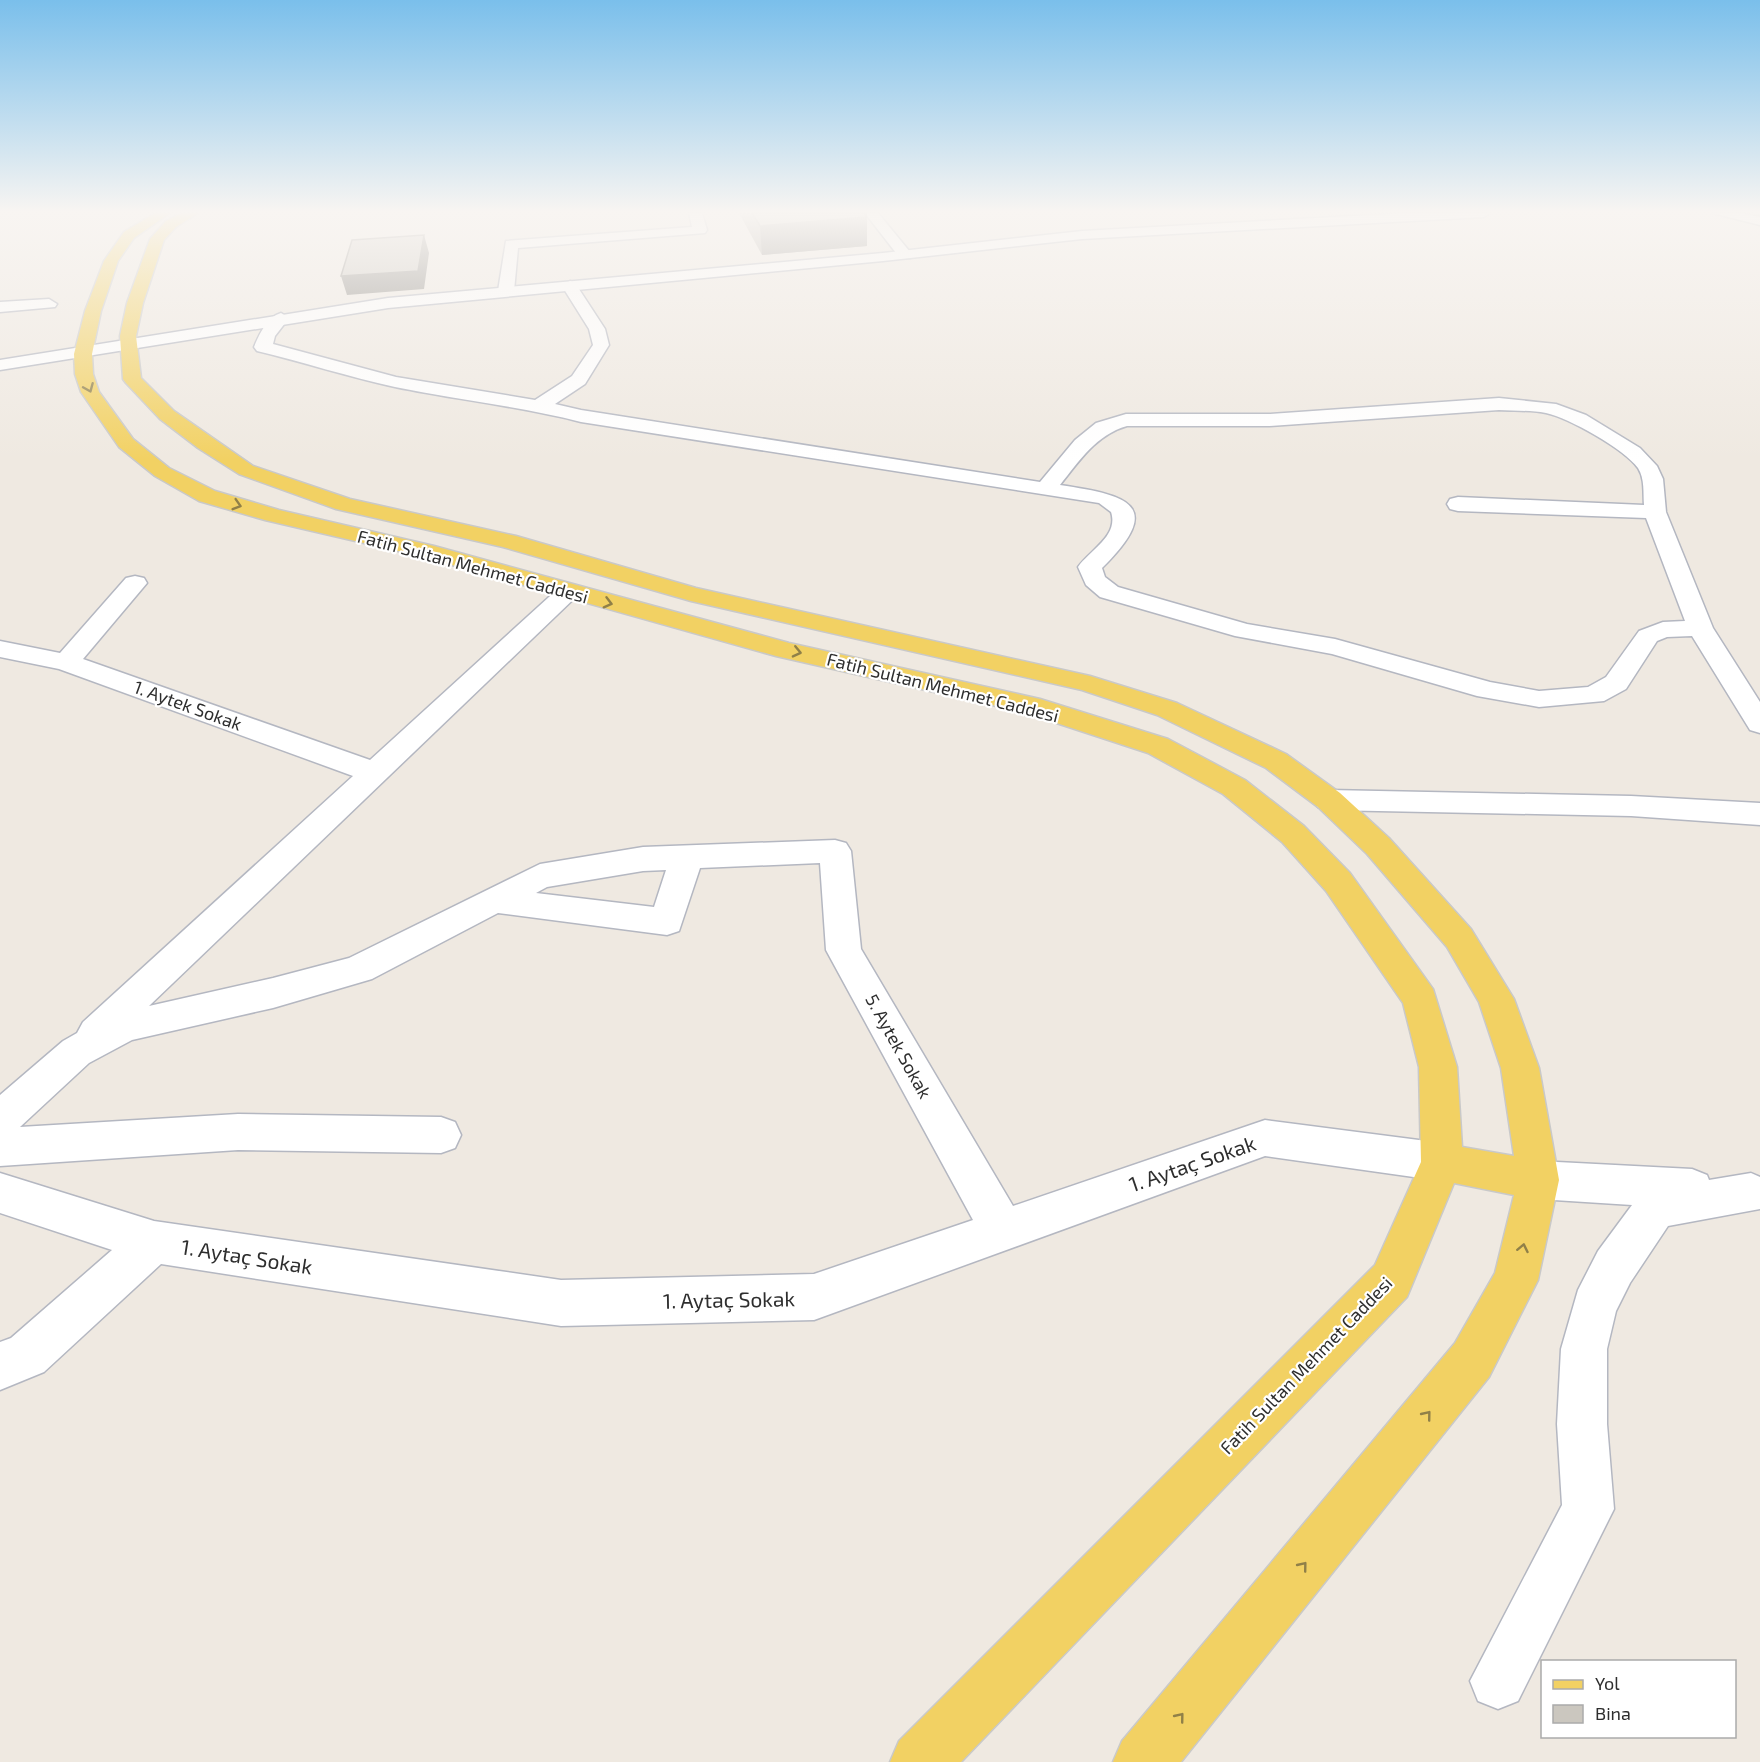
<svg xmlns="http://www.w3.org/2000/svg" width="1760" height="1762" viewBox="0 0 1760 1762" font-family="'Exo 2',sans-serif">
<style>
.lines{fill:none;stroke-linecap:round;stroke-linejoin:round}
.street-casing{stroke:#b4b7c1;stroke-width:3}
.secondary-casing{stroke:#b4b7c1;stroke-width:3}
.primary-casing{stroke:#c9c9c9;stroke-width:3}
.street{fill:#fff;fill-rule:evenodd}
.secondary{fill:#fff;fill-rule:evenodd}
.primary{fill:#f2d163;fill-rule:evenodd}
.wall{fill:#afaba4}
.shaded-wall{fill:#8e8b86}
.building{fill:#cbc7bf;stroke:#8e8b86;stroke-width:1.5}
.oneway{stroke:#908048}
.labels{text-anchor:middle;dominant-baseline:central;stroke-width:4.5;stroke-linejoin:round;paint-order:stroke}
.street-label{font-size:18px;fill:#2e2e2e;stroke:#fff}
.near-street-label{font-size:21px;fill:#2e2e2e;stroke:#fff}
</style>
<rect width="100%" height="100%" fill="#efe9e1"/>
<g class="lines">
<!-- street casing -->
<g class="street-casing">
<path id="street" d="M689 213H702L707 230 705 233 518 248 514 291 506 296 498 291 506 241 692 227Z
M865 213H878L910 252V258H900Z
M1712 213H1740L1760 217V225Z
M570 281 575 283 605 329 609 345 585 384 555 404 581 410 1040 482 1075 440 1096 423 1126 414H1270L1499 398 1556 404 1586 415 1640 448 1657 466 1663 479 1666 512 1713 628 1760 702V733L1750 730 1692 636 1667 637 1657 641 1626 689 1604 701 1539 707 1477 696 1332 654 1235 636 1100 597 1086 585 1078 567C1090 550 1119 536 1111 512L1099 503 581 422C520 406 457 400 395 387 349 377 303 362 257 351L254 347C259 335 267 317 281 313L289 318 275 336 273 344 396 377 535 400 572 376 593 345 589 329 562 286ZM1499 410C1514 411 1531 410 1546 413 1569 418 1624 449 1638 468 1645 479 1643 493 1644 505L1458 497 1450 499 1447 504 1450 509 1458 511 1646 518 1685 621 1663 622 1639 631 1606 677 1588 687 1539 691 1490 682 1335 639 1247 624 1118 587 1105 577 1102 568C1167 504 1126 495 1060 485 1080 460 1096 435 1127 426H1270Z
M49 299 57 304 55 307 0 312V302Z
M135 576 144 578 147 583 83 659 370 760 560 587 569 585 578 587 581 592 149 1006 273 978 349 958 540 864 643 847 835 840 846 843 851 851 861 949 1013 1206 1265 1120 1442 1143 1457 1149 1463 1162 1457 1175 1442 1181 1265 1156 814 1320 561 1326 161 1264 44 1372 0 1390V1342L11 1338 112 1250 0 1213V1173L154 1221 561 1280 814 1274 973 1220 826 950 820 863 700 868 679 931 667 935 498 913 372 979 273 1008 132 1040 89 1063 20 1127 238 1114 441 1117 455 1122 461 1135 455 1148 441 1153 238 1150 0 1166V1095L63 1041 77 1033 83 1022 353 776 59 669 0 657V641L60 653 126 578ZM666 870 654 907 536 893 547 887 643 871Z
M1329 790 1631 796 1760 803V825L1631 816 1329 810 1318 807 1314 800 1318 793Z
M1538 1161 1692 1169 1707 1175 1709 1180 1751 1173 1760 1177V1209L1668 1226 1630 1283 1616 1311 1607 1349V1424L1614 1509 1518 1701 1498 1709 1478 1701 1470 1681 1562 1505 1557 1424 1561 1349 1578 1290 1598 1251 1632 1205 1538 1199 1523 1194 1517 1180 1523 1166Z"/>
</g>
<!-- secondary casing -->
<g class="secondary-casing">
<path id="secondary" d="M1408 213H1490L1484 217 1082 239 883 261 388 308 0 370V360L388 298 883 253 1082 231Z"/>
</g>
<!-- primary casing -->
<g class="primary-casing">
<path id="primary" d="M155 213H170L134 238 118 261 101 311 92 354 93 374 99 392 133 439 169 468 215 491 279 510 434 546 789 643 1040 699 1168 739 1245 780 1304 826 1350 873 1433 989 1457 1067 1462 1147 1514 1156 1501 1068 1479 1002 1447 947 1367 854 1318 807 1266 768 1157 715 1082 690 691 601 503 547 336 509 239 474 198 448 160 419 126 383 123 379 120 336 127 303 150 239 166 221 182 213H198L176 227 164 240 143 303 136 336 141 378 174 411 253 466 350 499 516 536 696 588 1090 676 1177 703 1286 754 1340 793 1389 838 1471 929 1514 999 1539 1068 1559 1180 1538 1280 1489 1377 1181 1762H1113L1122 1741 1455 1343 1495 1273 1514 1195 1454 1183 1407 1297 961 1762H890L899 1741 1375 1265 1421 1162 1419 1067 1403 1003 1326 891 1282 842 1223 794 1148 753 1023 712 776 656 420 556 265 520 199 501 155 476 119 447 81 392 75 374 74 354 85 311 104 261 124 232Z"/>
</g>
<!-- street -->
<use href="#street" class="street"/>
<!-- secondary -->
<use href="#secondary" class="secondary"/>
<!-- primary -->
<use href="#primary" class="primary"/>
</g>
<!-- wall -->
<path class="wall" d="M739 213H867V246L762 255Z"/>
<!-- shaded-wall -->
<path class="shaded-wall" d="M850 213H867V246L762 255 760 226Z
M424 235 429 253 424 289 347 295 341 276Z"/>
<!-- building -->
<path class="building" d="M752 213H864L866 217 760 226Z
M424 235 418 271 341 276 352 240Z"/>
<!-- one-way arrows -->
<defs><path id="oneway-chevron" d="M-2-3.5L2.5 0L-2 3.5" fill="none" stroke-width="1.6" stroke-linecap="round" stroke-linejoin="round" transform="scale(1.5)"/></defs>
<g class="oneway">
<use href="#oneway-chevron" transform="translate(89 388) rotate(67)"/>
<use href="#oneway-chevron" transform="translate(237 505) rotate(17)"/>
<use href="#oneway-chevron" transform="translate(608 603) rotate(15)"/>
<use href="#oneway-chevron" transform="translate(797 652) rotate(13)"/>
<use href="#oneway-chevron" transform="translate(1523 1248) rotate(-78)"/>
<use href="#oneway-chevron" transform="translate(1427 1415) rotate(-51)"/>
<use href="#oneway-chevron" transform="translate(1303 1566) rotate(-51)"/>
<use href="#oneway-chevron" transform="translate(1180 1717) rotate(-51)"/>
</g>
<!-- sky -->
<linearGradient id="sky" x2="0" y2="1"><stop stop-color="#7abfeb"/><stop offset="0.46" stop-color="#f8f5f2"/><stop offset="1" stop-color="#f8f5f2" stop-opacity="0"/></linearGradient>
<rect width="1760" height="460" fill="url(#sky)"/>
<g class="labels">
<!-- street labels -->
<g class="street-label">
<text transform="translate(473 566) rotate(15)">Fatih Sultan Mehmet Caddesi</text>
<text transform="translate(943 687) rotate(14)">Fatih Sultan Mehmet Caddesi</text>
<text transform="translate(188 705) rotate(20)">1. Aytek Sokak</text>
<text transform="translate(899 1046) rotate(61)">5. Aytek Sokak</text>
<text transform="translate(1306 1365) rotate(-46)">Fatih Sultan Mehmet Caddesi</text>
</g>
<!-- near-street labels -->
<g class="near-street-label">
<text transform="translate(1192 1163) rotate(-19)">1. Aytaç Sokak</text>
<text transform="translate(247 1256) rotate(9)">1. Aytaç Sokak</text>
<text transform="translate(729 1299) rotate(-1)">1. Aytaç Sokak</text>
</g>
</g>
<!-- legend -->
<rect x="1541" y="1660" width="195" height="78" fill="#ffffff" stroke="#ababab" stroke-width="1.5"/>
<rect x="1553" y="1680" width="30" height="9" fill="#f2d163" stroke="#ababab" stroke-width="1.5"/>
<text x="1595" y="1690" font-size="18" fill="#2e2e2e">Yol</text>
<rect x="1553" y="1705" width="30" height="18" fill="#cbc7bf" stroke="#ababab" stroke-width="1.5"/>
<text x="1595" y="1720" font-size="18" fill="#2e2e2e">Bina</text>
</svg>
